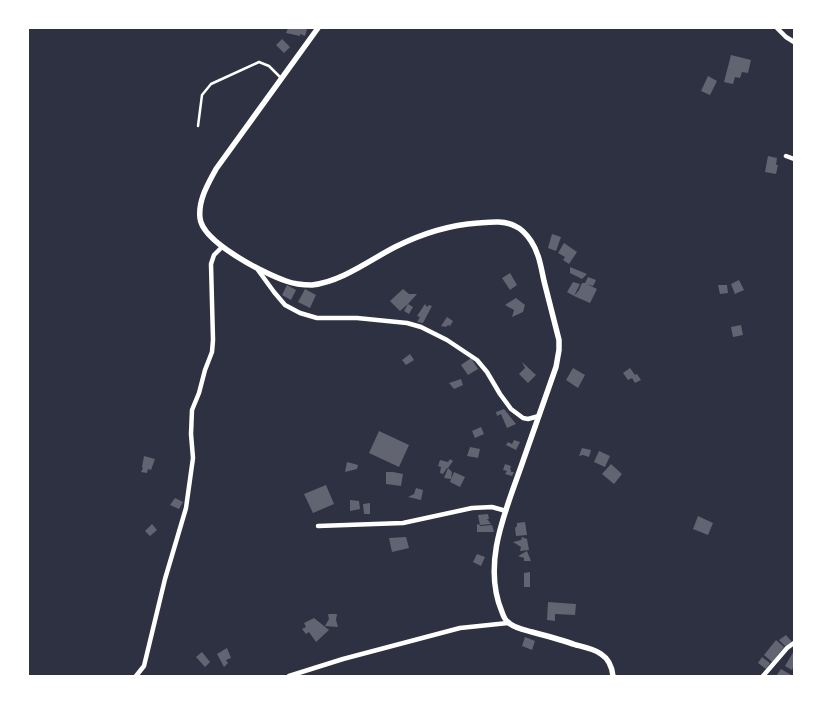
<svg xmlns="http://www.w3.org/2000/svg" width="822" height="704" viewBox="0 0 822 704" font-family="Inter,sans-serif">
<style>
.building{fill:#626471}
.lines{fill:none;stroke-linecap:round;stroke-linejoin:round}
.service{stroke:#fff;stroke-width:2.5}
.minor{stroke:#fff;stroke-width:4.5}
.tertiary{stroke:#fff;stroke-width:5.5}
</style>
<rect width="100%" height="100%" fill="#2d3142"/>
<!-- building -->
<path class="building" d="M288 28H305L307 29 305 36 300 34V36L286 33Z
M282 39 290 47 284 53 276 45Z
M731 55 751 60 748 73 742 72 740 78 735 77 733 84 724 82Z
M708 76 717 81 710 95 701 91Z
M768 156 777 158 776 165H778L776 174 765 172Z
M552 234 561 237 556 251 548 248Z
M564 243 577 252 569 264 563 260 565 257 558 253Z
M570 267 587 274 582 279 570 273Z
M510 273 517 285 510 290 502 278Z
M588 277 596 280 593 286 587 284 597 289 590 303 574 296 579 290 582 283H585Z
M739 280 744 290 735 294 731 284Z
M573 282 580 284 574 296 567 292Z
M287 285 296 290 291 300 282 295Z
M718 285H727L728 293 720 294Z
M305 289 316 295 310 308 298 302Z
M403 289 409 294H417L408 304 413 307 409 314 404 311 408 304 400 311 390 301Z
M516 298 525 305 523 312 512 317 514 310 505 305Z
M425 304 427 307 429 305 432 306 423 323 417 322 420 317 417 316Z
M447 317 453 321 450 326 448 325 446 327 441 326Z
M741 325 743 335 733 337 731 327Z
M410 354 414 360 406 365 402 360Z
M471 358 478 369 468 375 461 365Z
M522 362 536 375 528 383 519 374 525 368Z
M573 368 585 375 578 388 566 380Z
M630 368 635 375 637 374 641 380 635 383 632 378 628 380 623 373Z
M461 379 463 385 454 389 449 383Z
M504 409 516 424 507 428 501 414 497 416 496 412Z
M481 427 484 434 475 438 472 431Z
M379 431 409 445 399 467 369 453Z
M514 440 520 442 516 450 506 445 508 442 512 444Z
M470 447 480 449 478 458 467 456Z
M582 448 591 450 589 457 583 455 579 456Z
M599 451 610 456 605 467 594 462Z
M144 456 155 459 151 470 148 469 147 473 141 472 143 468 142 467Z
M450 459 453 461 448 468H447L443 474 440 473 441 467 438 466 440 460 448 462Z
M347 462 358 465 357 469 345 472Z
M505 464 511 466 510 469 511 470V472H514L512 476 505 474 507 471 503 470Z
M611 464 622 474 614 484 602 474Z
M448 468 452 472 451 479 454 472 465 477 460 487 450 482 451 479 444 478Z
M386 472H393L403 474 401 486 386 484Z
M326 485 334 504 313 513 304 494Z
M416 488 423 490 421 500 408 497 414 494Z
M175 498 183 502 179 509 170 505Z
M350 500 359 501 360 509 350 511Z
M370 503V514H364L363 504Z
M488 514 489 519H487L491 524 480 525 478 515Z
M698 516 713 523 708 535 693 529Z
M525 522 527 535 516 536 515 528 517 526V523Z
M152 524 157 530 150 536 145 531Z
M477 524 480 525V526L492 525 494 532H477Z
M406 537 409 548 392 552 389 538Z
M522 537 527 539 529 550 520 551 521 547 513 542 521 540Z
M527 551 531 561H524V558L518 556Z
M477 554 485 557 481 566 473 562Z
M530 572V587H524V573Z
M548 602 576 604 575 615 555 614V621L547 620Z
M328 614H337L336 620 338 627 325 626 329 619Z
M314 618 329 630 316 642 309 632 306 634 302 629 306 627 304 623Z
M786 635 792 642 786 647 779 640Z
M525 637 535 641 532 650 522 646Z
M776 640 784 647 772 662 764 655Z
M227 648 231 658 226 660 228 663 224 667 217 654Z
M794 651V665L792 670 785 666Z
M202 652 210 662 205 667 196 657Z
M762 657 770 663 766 669 758 663Z
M781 669 793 676H776Z"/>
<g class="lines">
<!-- service -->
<path class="service" d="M198 126 202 95 211 84 259 62 269 66 281 78"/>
<!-- minor -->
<path class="minor" d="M777 28 786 37 794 42
M786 156 794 159
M258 270 274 292 285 305 300 313 317 318H357L407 323 421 327 447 340 477 360 487 372 500 394 511 409 523 418 528 419 539 416
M318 526 403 523 472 508 492 507 506 511
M136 676 144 666 165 579 186 508 193 458 191 434 192 410 199 393 205 370 212 352 213 340 211 264 214 255 222 247
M289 676 343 659 460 628 508 623
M763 676 787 648 794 643"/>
<!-- tertiary -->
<path class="tertiary" d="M318 28 216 169C208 184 198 200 200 218 202 242 265 274 286 281 294 284 304 285 312 285 341 282 370 260 395 247 421 234 449 225 478 223 490 222 504 220 515 226 522 229 527 235 531 241 539 253 541 267 544 281 549 300 554 320 559 340V350L556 367C545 398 534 430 523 461 507 508 481 562 502 612 503 615 505 620 508 622 513 628 525 630 532 632 547 636 562 640 576 645 584 647 594 649 601 654 609 659 612 667 613 676"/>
</g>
<!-- border -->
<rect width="822" height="704" fill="none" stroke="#ffffff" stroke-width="58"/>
</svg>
